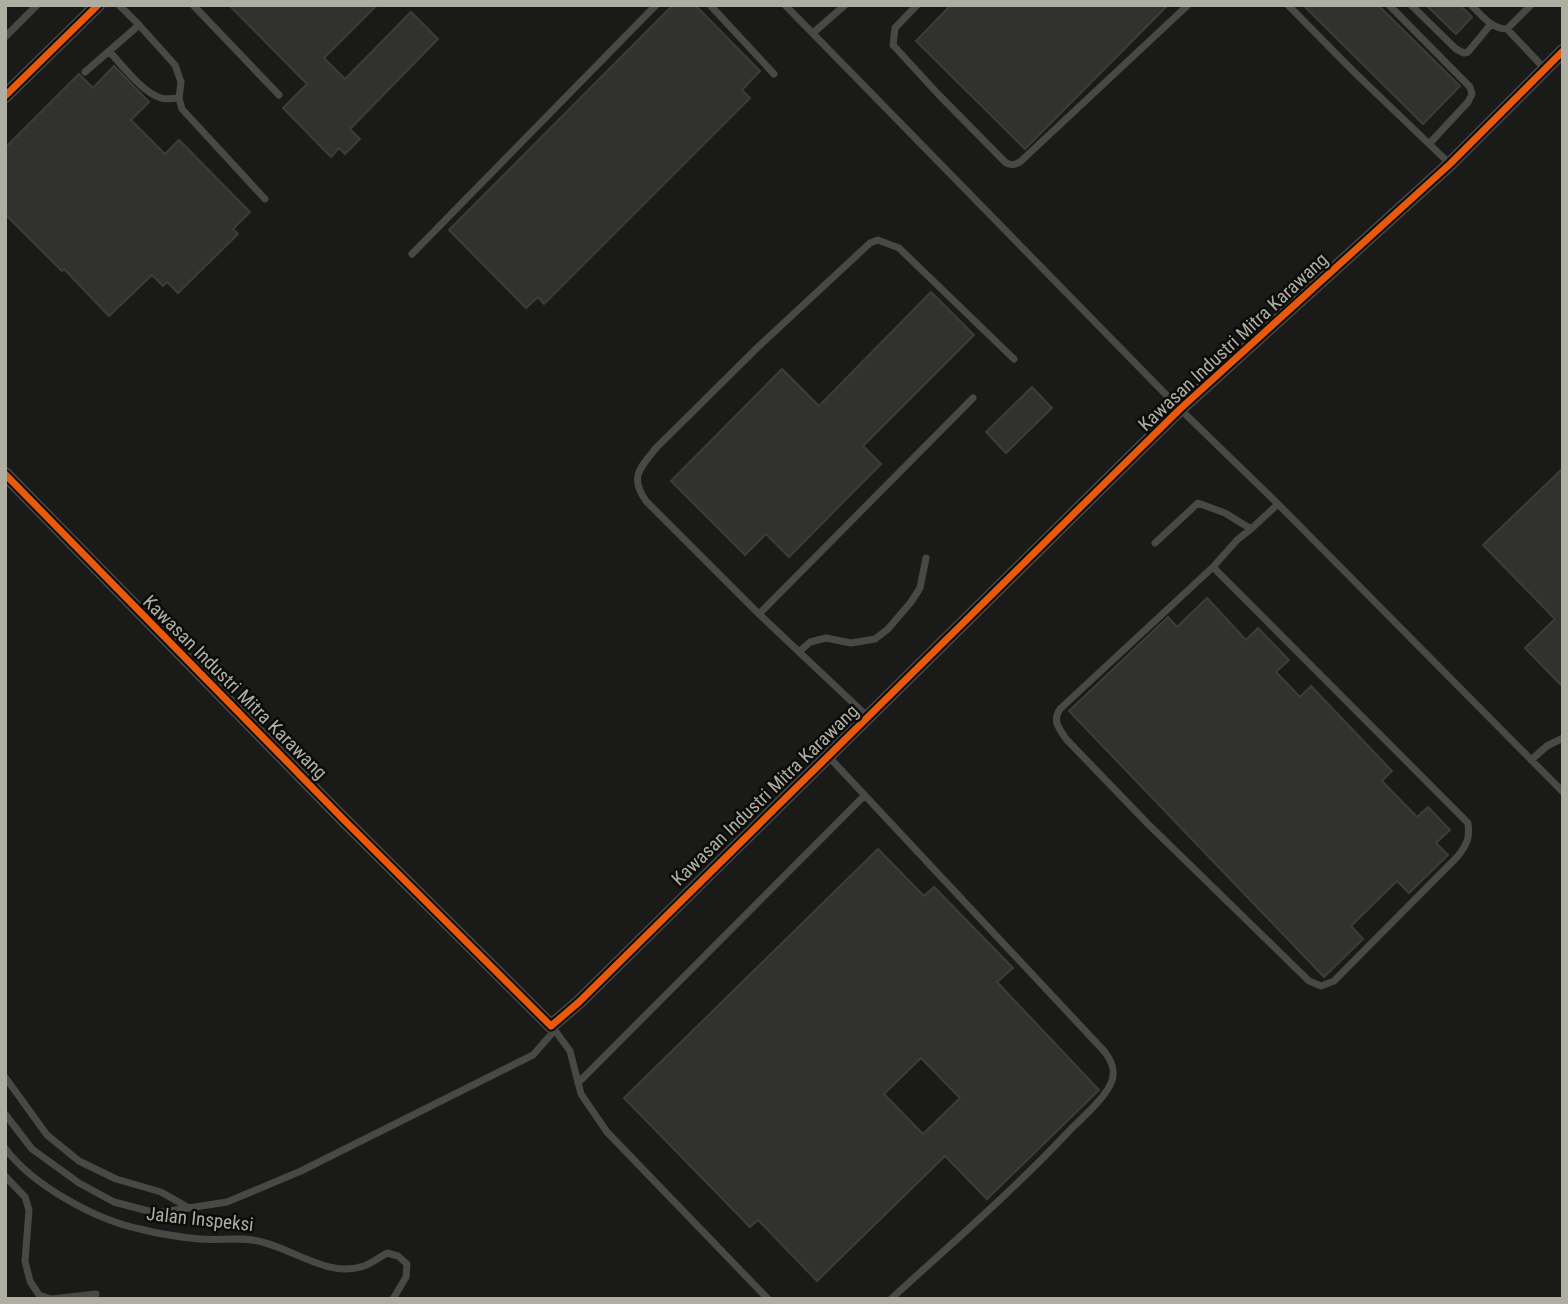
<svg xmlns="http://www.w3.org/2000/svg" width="1568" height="1304" viewBox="0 0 1568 1304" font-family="'Roboto Condensed',sans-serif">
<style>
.built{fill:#1a1b19}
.building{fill:#31312e;stroke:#3c3c38;stroke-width:2;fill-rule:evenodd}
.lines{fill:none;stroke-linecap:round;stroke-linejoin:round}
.service{stroke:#484844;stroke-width:7}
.minor{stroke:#484844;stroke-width:14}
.cycleway-casing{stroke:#0b0b0a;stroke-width:11}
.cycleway{stroke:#e8590c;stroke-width:7}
.labels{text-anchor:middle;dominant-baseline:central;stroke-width:5;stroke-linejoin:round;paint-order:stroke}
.street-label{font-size:19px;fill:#afaea2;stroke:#0b0b0a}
</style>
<rect width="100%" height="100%" fill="#10100f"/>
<!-- built -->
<path class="built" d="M5 5H1563V1299H5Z"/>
<!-- building -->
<path class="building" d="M229 5H377L324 58 345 79 411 12 438 39 350 129 360 139 345 154 339 148 331 157 283 108 307 84Z
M673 5H695L760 71 742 90 750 98 544 304 538 297 526 308 449 230Z
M951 5H1168L1025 149 916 41Z
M1303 5H1378L1460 86 1423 124Z
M1426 5H1460L1472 17 1456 34Z
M114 66 149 102 131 120 165 154 179 140 250 212 233 229 238 234 178 293 167 282 163 286 152 275 109 316 64 269 62 271 5 214V148L79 74 93 88Z
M931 292 974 335 863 446 881 464 789 557 766 534 745 555 671 481 782 369 819 406Z
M1032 387 1052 408 1006 453 986 432Z
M1563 468V687L1525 648 1555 619 1483 545Z
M1207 598 1246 640 1258 628 1289 660 1276 672 1300 697 1311 686 1392 771 1382 781 1417 817 1428 807 1450 830 1436 843 1448 855 1409 893 1397 881 1351 926 1363 939 1324 977 1069 711 1168 617 1177 627Z
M878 849 924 896 934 887 1013 968 997 982 1099 1090 987 1199 945 1156 817 1281 758 1220 750 1227 624 1098ZM921 1058 960 1098 923 1134 884 1094Z"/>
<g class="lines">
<!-- service -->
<path class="service" d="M119 5 139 25 175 65 181 82 179 98 182 109 265 199
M193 5 279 95
M710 5 774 74
M785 5 1180 409 1278 504 1563 792
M917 5 895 28 893 45 938 94 1005 162C1011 166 1014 165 1020 162L1188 5
M1288 5 1353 71 1450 164
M1389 5 1470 87 1472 94 1468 102 1429 144
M1411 5 1456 49 1464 53 1468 52 1491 24
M1471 5C1482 15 1491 29 1507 29L1531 5
M1507 29 1545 69
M813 33 845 5
M5 37 37 5
M109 51C122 65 143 93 161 98 167 100 173 98 179 98
M85 72 139 25
M412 254 656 5
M1155 543 1198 503 1225 513 1251 529
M1213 567 1468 823C1470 838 1467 844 1458 856L1334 981 1321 986 1309 981 1148 824 1066 739C1059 728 1052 721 1060 709L1213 567 1237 540 1251 529 1278 504
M759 614 973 398
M799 652 810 642 826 638 851 643 875 639 888 629 911 602 920 588 926 558
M868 717 759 614 646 501C629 477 640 468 656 448L759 346 870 243 878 240 899 248 1014 359
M828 756 1104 1051C1112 1061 1117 1072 1110 1085 1102 1101 1084 1116 1071 1129 1015 1189 952 1243 891 1299
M1531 760 1547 746 1563 738
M554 1029 570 1051 581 1094 607 1132 768 1299
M5 1077 47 1135 79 1161 116 1179 161 1192 189 1208
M578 1083 864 796
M5 1114 32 1149 79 1183 114 1202 156 1213 227 1202 301 1171 533 1055 555 1030
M5 1148C32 1185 96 1220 140 1229 159 1234 179 1237 199 1239 220 1241 241 1236 262 1242 295 1250 329 1278 364 1266 372 1263 380 1257 387 1253L398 1256 407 1264 406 1277 393 1299
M5 1176 25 1197 29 1210 25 1261 30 1281 39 1295 51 1299 96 1294"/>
<!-- minor -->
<path class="minor" d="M5 96 98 5
M5 474 344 820 551 1026 579 1002 1180 409 1450 164 1563 51"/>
<!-- cycleway casing -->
<g class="cycleway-casing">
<path id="cycleway" d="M5 96 98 5
M5 474 344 820 551 1026 579 1002 1180 409 1450 164 1563 51"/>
</g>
<!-- cycleway -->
<use href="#cycleway" class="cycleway"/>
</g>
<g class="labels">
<!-- street labels -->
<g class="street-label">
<text transform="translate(1233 342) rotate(-43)">Kawasan Industri Mitra Karawang</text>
<text transform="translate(235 687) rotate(45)">Kawasan Industri Mitra Karawang</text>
<text transform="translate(765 795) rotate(-44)">Kawasan Industri Mitra Karawang</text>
<text transform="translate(200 1219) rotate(6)">Jalan Inspeksi</text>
</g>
</g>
<!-- border -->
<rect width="1568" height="1304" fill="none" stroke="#afaea2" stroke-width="14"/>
</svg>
